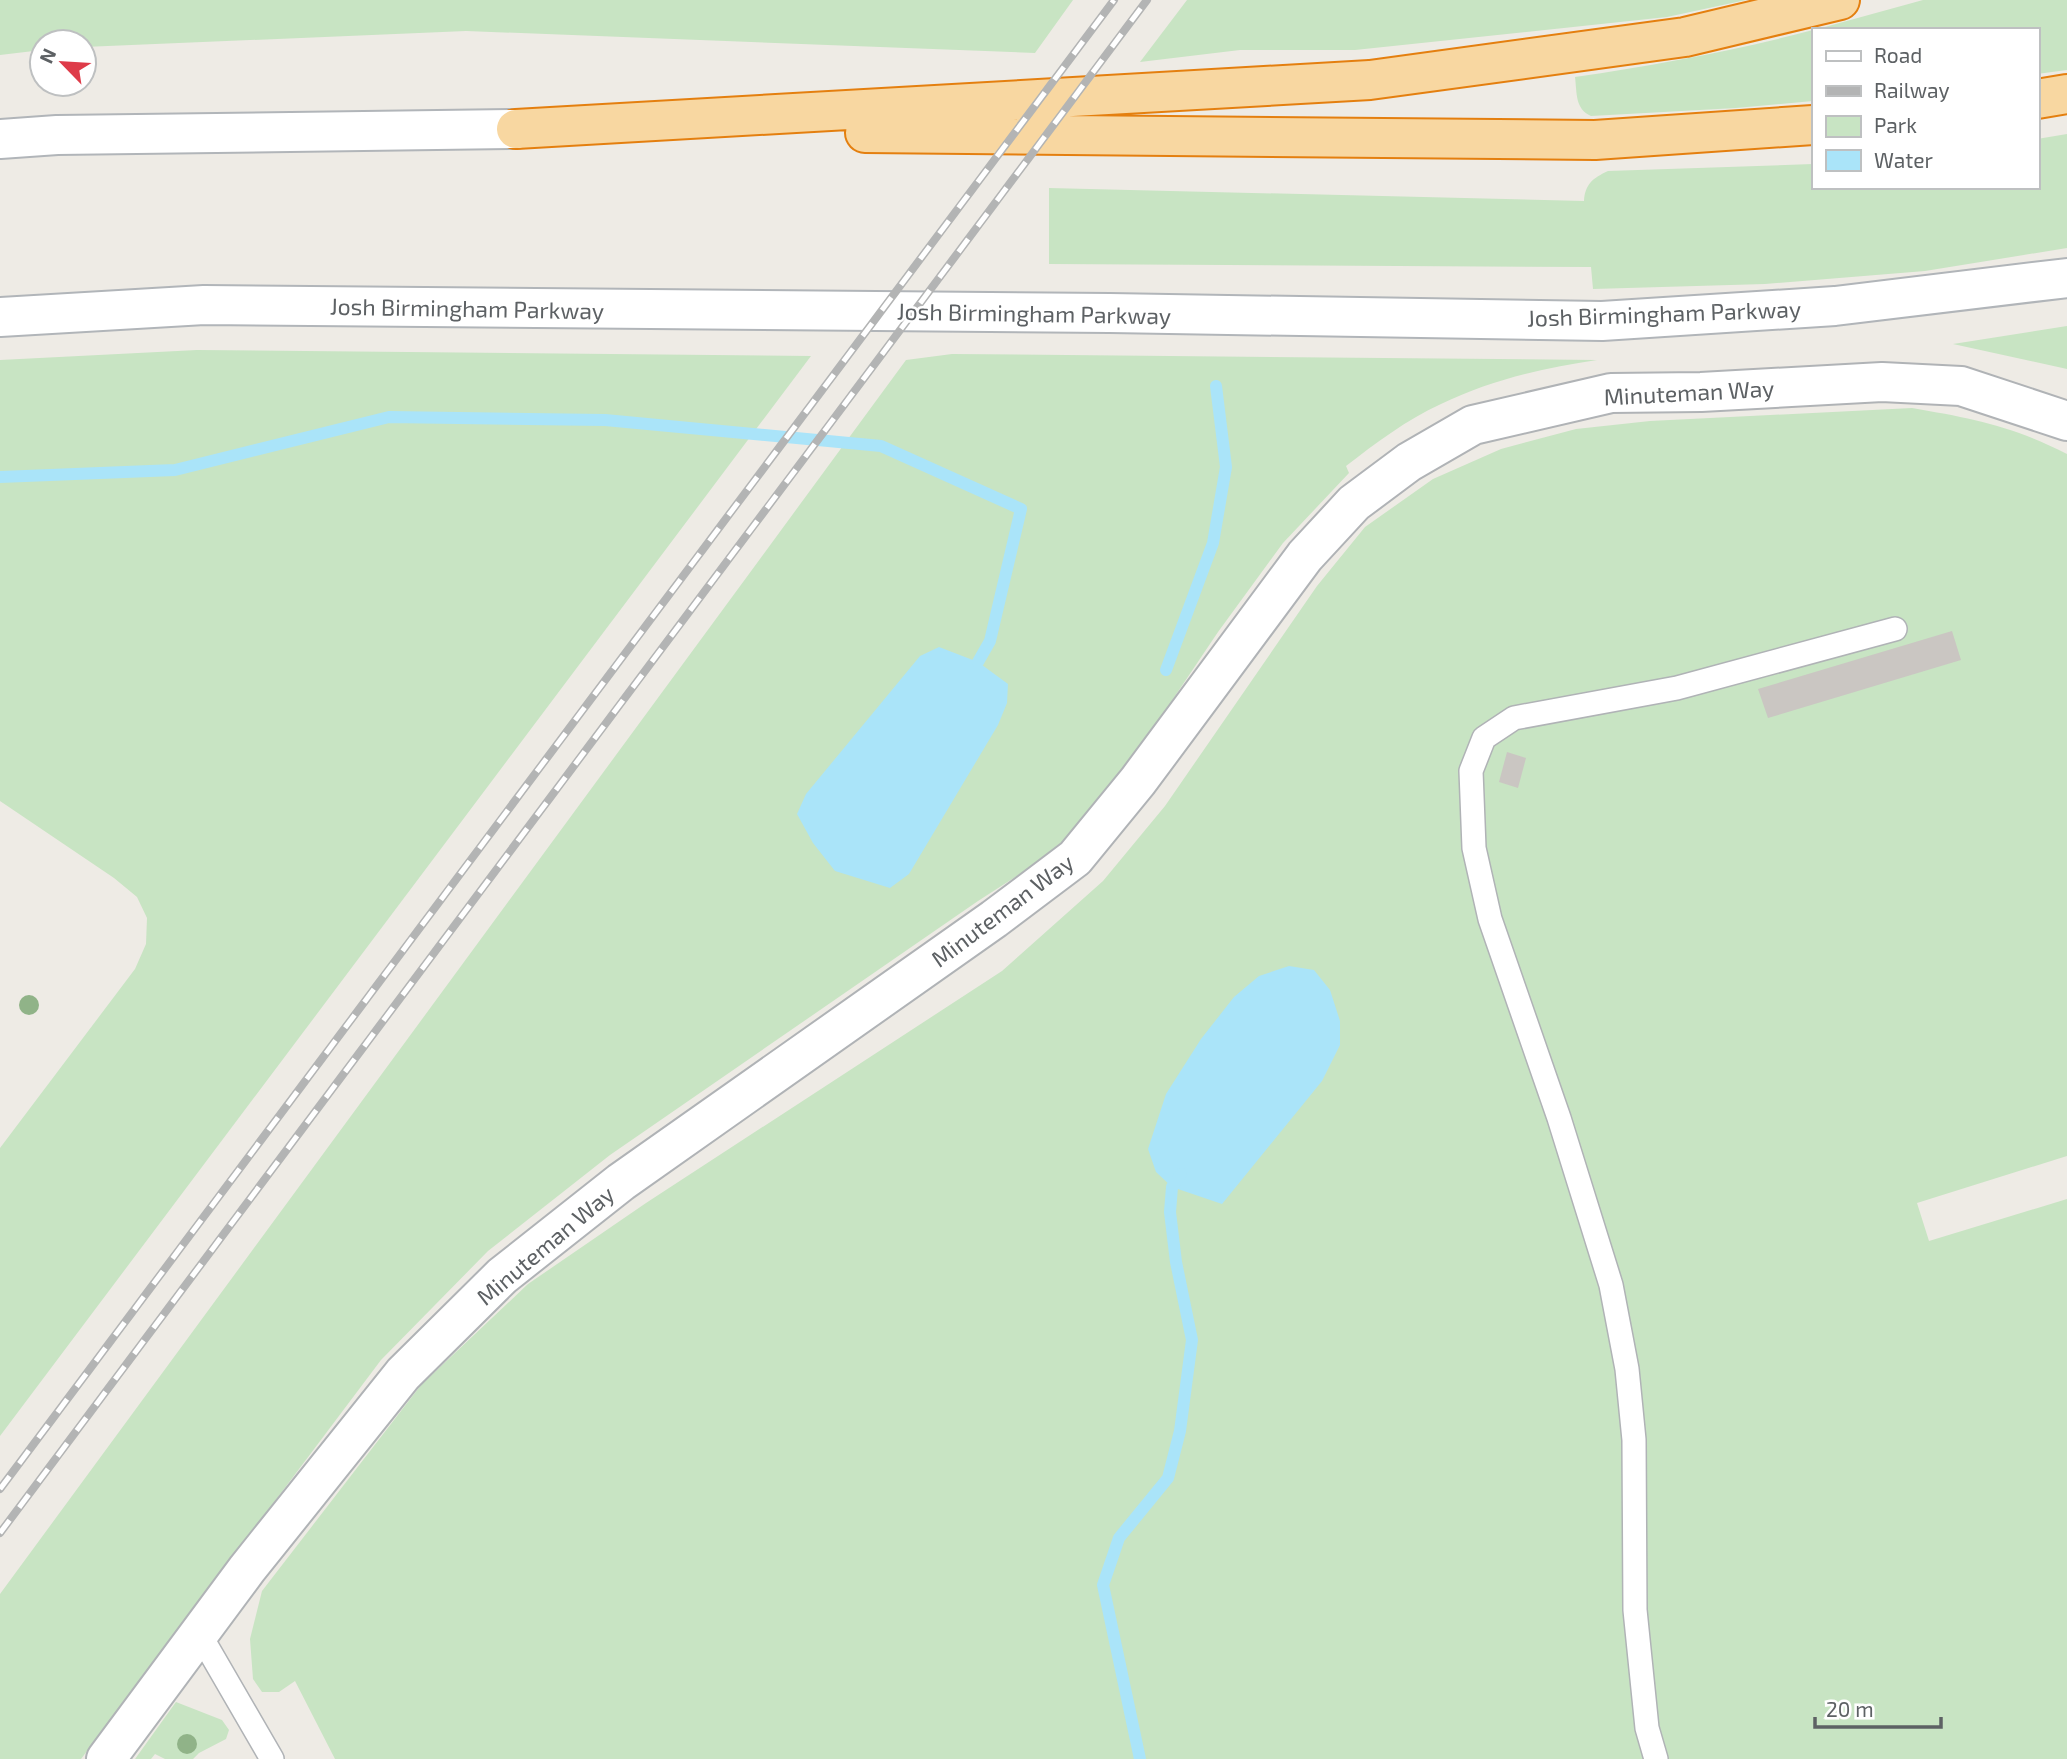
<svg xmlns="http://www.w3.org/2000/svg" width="2067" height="1759" viewBox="0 0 2067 1759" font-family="'Exo 2',sans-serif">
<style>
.green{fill:#c8e4c3}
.water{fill:#aae4f9}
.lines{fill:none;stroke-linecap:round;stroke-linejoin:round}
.stream{stroke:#aae4f9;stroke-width:12}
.building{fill:#cac6c2}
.service-casing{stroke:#b0b3b6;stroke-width:26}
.minor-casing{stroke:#b0b3b6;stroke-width:42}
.secondary-casing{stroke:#b1b5b9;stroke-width:42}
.trunk-casing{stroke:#e47f0f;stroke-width:42}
.service{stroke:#fff;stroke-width:23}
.minor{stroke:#fff;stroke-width:38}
.secondary{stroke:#fff;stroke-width:38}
.trunk{stroke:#f8d7a1;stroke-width:38}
.rail-casing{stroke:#b3b4b4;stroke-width:8}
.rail{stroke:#fff;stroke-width:5;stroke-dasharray:16;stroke-linecap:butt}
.tree{fill:#90b388}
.labels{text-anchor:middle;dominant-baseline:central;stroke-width:5;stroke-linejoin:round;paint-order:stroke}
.street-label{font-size:23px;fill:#5d6164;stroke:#fff}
</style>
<rect width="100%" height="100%" fill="#eeebe5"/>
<!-- green -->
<path class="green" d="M0 0H1073L1035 53 466 31 84 47V42H42V50L0 55Z
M1187 0H1746L1667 17 1355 50H1240L1140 62Z
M1923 0H2067V70L2037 74V30H1814Z
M1813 30V101L1736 108 1591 116C1575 109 1577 93 1575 77 1655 65 1734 51 1813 30Z
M2067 134V248L1925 271 1765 284 1593 289 1591 267 1049 264V188L1584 201C1585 184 1593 178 1608 171L1813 164V187H2037V139Z
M2067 326V369L1953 344Z
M197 350 811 356 0 1436V1148L135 969 146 944 147 918 137 897 114 878 0 801V360Z
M952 354 1597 360C1543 368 1491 380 1441 404 1406 420 1376 443 1346 466L1349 473 1283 543 1218 632 1124 772 1062 847 978 901 610 1155 488 1251 381 1360 81 1759H0V1594L906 360Z
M1912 408C1970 418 2013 426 2067 454V1156L1917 1203 1929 1241 2067 1199V1759H335L295 1681 279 1692H262L253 1679 250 1639 262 1591 421 1385 528 1284 646 1203 1002 971 1103 881 1165 806 1317 586 1365 527 1433 479 1501 449 1576 429 1650 421Z
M176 1702 222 1720 229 1730 226 1739 199 1753 193 1759H165L155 1754 151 1759H135Z"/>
<!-- water -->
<path class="water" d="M939 647 978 662 1008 684 1007 703 998 725 909 874 890 888 835 871 813 843 797 814 806 794 920 656Z
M1289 966 1314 970 1330 990 1340 1021V1045L1322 1081 1222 1204 1172 1187 1156 1172 1148 1149 1166 1094 1201 1039 1234 997 1259 976Z"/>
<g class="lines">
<!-- stream -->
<path class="stream" d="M0 477 175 470 389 417 605 420 881 446 1021 509 990 641 978 662
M1166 670 1213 543 1226 467 1216 386
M1140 1759 1103 1585 1119 1538 1168 1478 1180 1431 1192 1340 1176 1262 1170 1212 1172 1187 1181 1174"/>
</g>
<!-- building -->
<path class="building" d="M1952 631 1961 660 1768 718 1758 689Z
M1507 752 1526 758 1518 788 1499 782Z"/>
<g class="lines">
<!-- service casing -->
<g class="service-casing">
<path id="service" d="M199 1633 272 1759
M1656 1759 1647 1728 1635 1610 1634 1440 1627 1369 1611 1285 1559 1118 1490 919 1474 848 1471 771 1484 738 1514 718 1677 688 1895 629"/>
</g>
<!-- minor casing -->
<g class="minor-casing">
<path id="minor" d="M106 1759 247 1569 403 1374 502 1276 621 1182 994 919 1075 858 1138 781 1305 556 1354 503 1409 462 1473 425 1611 393 1701 392 1882 382 1961 386 2067 421"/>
</g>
<!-- secondary casing -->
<g class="secondary-casing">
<path id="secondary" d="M0 139 57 135 516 129
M0 317 204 305 1110 313 1602 321 1835 306 2067 278"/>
</g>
<!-- trunk casing -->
<g class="trunk-casing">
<path id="trunk" d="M2037 99 2067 94
M516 129 1370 80 1685 37 1840 0
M865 133 1595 140 1813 125"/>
</g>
<!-- service -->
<use href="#service" class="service"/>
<!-- minor -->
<use href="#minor" class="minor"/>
<!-- secondary -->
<use href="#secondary" class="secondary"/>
<!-- trunk -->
<use href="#trunk" class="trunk"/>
<!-- rail casing -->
<g class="rail-casing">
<path id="rail" d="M0 1489 1114 0
M0 1533 1147 0"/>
</g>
<!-- rail -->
<use href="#rail" class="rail"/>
</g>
<!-- trees -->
<g class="tree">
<circle cx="29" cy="1005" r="10"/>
<circle cx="187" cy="1744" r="10"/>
</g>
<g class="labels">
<!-- street labels -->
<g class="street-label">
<text transform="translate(467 308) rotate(1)">Josh Birmingham Parkway</text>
<text transform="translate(1034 313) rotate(1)">Josh Birmingham Parkway</text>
<text transform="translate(1664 313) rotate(-2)">Josh Birmingham Parkway</text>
<text transform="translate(1689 392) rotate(-3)">Minuteman Way</text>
<text transform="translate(1002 910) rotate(-37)">Minuteman Way</text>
<text transform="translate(545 1245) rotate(-40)">Minuteman Way</text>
</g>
</g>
<!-- legend -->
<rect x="1812" y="28" width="228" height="161" fill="#ffffff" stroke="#bec0c1" stroke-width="2"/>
<rect x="1826" y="51" width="35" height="10" fill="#ffffff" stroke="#bec0c1" stroke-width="2"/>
<text x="1874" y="63" font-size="21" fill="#5d6164">Road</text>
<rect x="1826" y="86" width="35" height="10" fill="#b3b4b4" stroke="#bec0c1" stroke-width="2"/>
<text x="1874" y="98" font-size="21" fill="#5d6164">Railway</text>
<rect x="1826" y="116" width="35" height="21" fill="#c8e4c3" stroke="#bec0c1" stroke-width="2"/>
<text x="1874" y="133" font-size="21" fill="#5d6164">Park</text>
<rect x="1826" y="150" width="35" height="21" fill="#aae4f9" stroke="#bec0c1" stroke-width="2"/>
<text x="1874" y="168" font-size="21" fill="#5d6164">Water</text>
<!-- north arrow -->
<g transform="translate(63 63) rotate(295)"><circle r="33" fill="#ffffff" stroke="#bec0c1" stroke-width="2"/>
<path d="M0-5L12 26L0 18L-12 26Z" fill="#de3b49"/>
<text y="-10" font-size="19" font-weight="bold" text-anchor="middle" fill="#5d6164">N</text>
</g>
<!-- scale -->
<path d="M1815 1717v10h126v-10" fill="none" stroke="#5d6164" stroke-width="3.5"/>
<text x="1826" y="1717" font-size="21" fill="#5d6164" stroke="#ffffff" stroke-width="5" paint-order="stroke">20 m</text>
</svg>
